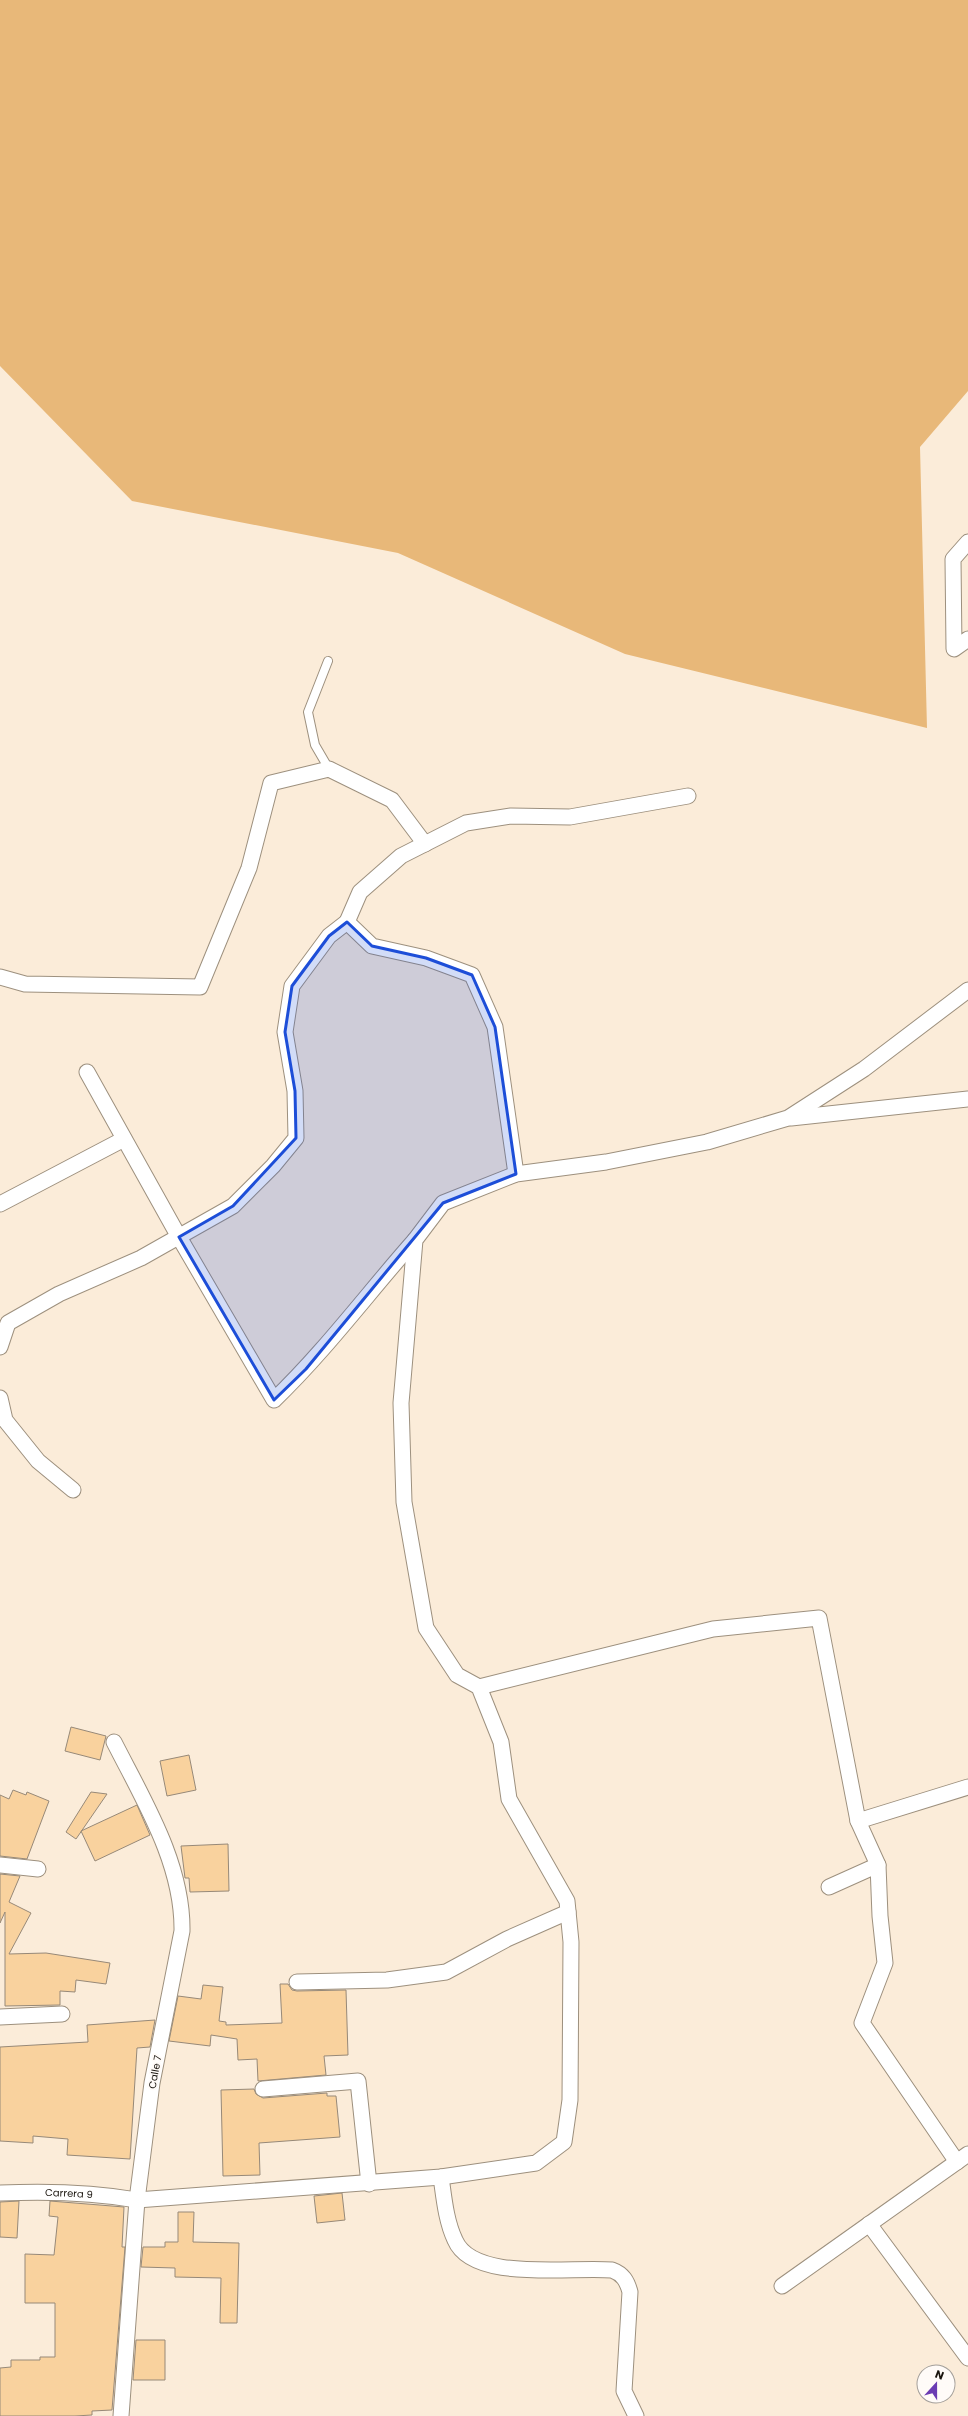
<svg xmlns="http://www.w3.org/2000/svg" width="968" height="2416" viewBox="0 0 968 2416" font-family="Poppins,sans-serif">
<style>
.green{fill:#e8b879}
.building{fill:#f9d29e;stroke:#978978}
.lines{fill:none;stroke-linecap:round;stroke-linejoin:round}
.service-casing{stroke:#9d907e;stroke-width:10}
.minor-casing{stroke:#9d907e;stroke-width:17}
.service{stroke:#fff;stroke-width:8}
.minor{stroke:#fff;stroke-width:15}
.marked{fill:#1d4ed8;fill-opacity:0.2;stroke:#1d4ed8;stroke-width:3;stroke-linejoin:round}
.labels{text-anchor:middle;dominant-baseline:central;stroke-width:4;stroke-linejoin:round;paint-order:stroke}
.street-label{font-size:10px;fill:#19140d;stroke:#fffbf8}
</style>
<rect width="100%" height="100%" fill="#fbecd9"/>
<!-- green -->
<path class="green" d="M0 0H968V391L920 447 927 728 625 654 398 553 132 501 0 366Z"/>
<!-- building -->
<path class="building" d="M71 1727 106 1736 100 1760 65 1751Z
M189 1755 196 1790 167 1796 160 1761Z
M13 1790 26 1795 27 1792 49 1801 27 1859 0 1856V1795L9 1799Z
M91 1792 107 1794 76 1839 66 1832Z
M137 1805 150 1835 95 1861 81 1831Z
M228 1844 229 1891 190 1892 189 1878H185L181 1846Z
M0 1874 20 1876 9 1902 31 1913 9 1954 46 1953 110 1963 106 1984 76 1980 75 1992 60 1991V2005L5 2006V1912L0 1923Z
M280 1984H288L292 1990 297 1991 346 1990 348 2055 324 2056 326 2075 258 2081 257 2059 238 2060 237 2039 211 2035 210 2046 169 2041 178 1996 201 1999 203 1985 223 1987 219 2021 226 2022V2025L282 2023Z
M155 2020 150 2047 137 2048 130 2159 67 2155 68 2139 33 2136V2143L0 2141V2047L88 2042 87 2025Z
M254 2089 256 2094 263 2098 327 2093V2096H336L340 2137 259 2143 260 2175 223 2176 221 2090Z
M342 2193 345 2220 317 2223 314 2196Z
M19 2201 17 2238 0 2237V2202Z
M50 2201 124 2207 122 2247H125L112 2410 92 2411V2415L75 2416H0V2368L11 2367V2360H40V2357H55V2303H25V2254L54 2255 58 2217 49 2216Z
M178 2212H194L193 2242 239 2243 237 2323H220L221 2278 175 2277V2268L141 2267 143 2247H165V2242H178Z
M136 2340H165V2380H133Z"/>
<g class="lines">
<!-- service casing -->
<g class="service-casing">
<path id="service" d="M328 661 308 712 315 745 329 769"/>
</g>
<!-- minor casing -->
<g class="minor-casing">
<g id="minor">
<path d="M968 542 953 559 954 649 968 639"/>
<path d="M0 977 25 984 200 987 249 868 271 783 329 769 392 800 425 844"/>
<path d="M87 1072 179 1237 274 1400C325 1351 368 1293 415 1240"/>
<path d="M791 1118 968 1099"/>
<path d="M516 1174 495 1027 472 975 426 958 372 946 347 922 360 892 401 856 466 823 511 816 570 817 688 796"/>
<path d="M0 1204 124 1139"/>
<path d="M0 1347 8 1323 59 1294 141 1258 233 1206 273 1166 296 1138 295 1091 285 1032 292 986 329 936 347 922"/>
<path d="M0 1398 5 1420 38 1461 73 1490"/>
<path d="M479 1687 713 1629 819 1618 858 1821 878 1865 880 1916 885 1963 862 2023 957 2162"/>
<path d="M114 1742C144 1801 183 1864 182 1931L152 2083 137 2200 121 2416"/>
<path d="M858 1821 968 1787"/>
<path d="M0 1865 38 1869"/>
<path d="M829 1887 878 1865"/>
<path d="M297 1982 387 1980 446 1972 507 1939 568 1912"/>
<path d="M0 2017 62 2014"/>
<path d="M263 2089 358 2081 369 2184"/>
<path d="M441 2177C444 2198 446 2221 455 2240 473 2283 573 2266 612 2270 623 2274 627 2281 630 2292L624 2391 636 2416"/>
<path id="s1" d="M0 2193C46 2191 92 2192 137 2200L441 2177 536 2163 564 2142 570 2100 571 1942 567 1901 509 1799 501 1742 479 1687 457 1675 426 1628 404 1502 401 1403 415 1240 443 1203 516 1174 606 1162 707 1142 788 1118 864 1069 968 990"/>
<path d="M869 2224 968 2358"/>
<path d="M782 2286 968 2154"/>
</g>
</g>
<!-- service -->
<use href="#service" class="service"/>
<!-- minor -->
<use href="#minor" class="minor"/>
</g>
<!-- marked area -->
<path class="marked" d="M347 922 372 946 426 958 472 975 495 1027 516 1174 443 1203 306 1369 274 1400 179 1237 233 1206 296 1138 295 1091 285 1032 292 986 329 936Z"/>
<g class="labels">
<!-- street labels -->
<g class="street-label">
<text transform="translate(155 2072) rotate(-80)">Calle 7</text>
<text stroke="none"><textPath href="#s1" startOffset="69">Carrera 9</textPath></text>
</g>
</g>
<!-- north arrow -->
<g transform="translate(936 2384) rotate(21)"><circle r="19" fill="#fffbf8" stroke="#a39f9a"/>
<path d="M0-3L7 15L0 10L-7 15Z" fill="#6b3cb3"/>
<text y="-6" font-size="11" font-weight="bold" text-anchor="middle" fill="#19140d">N</text>
</g>
</svg>
